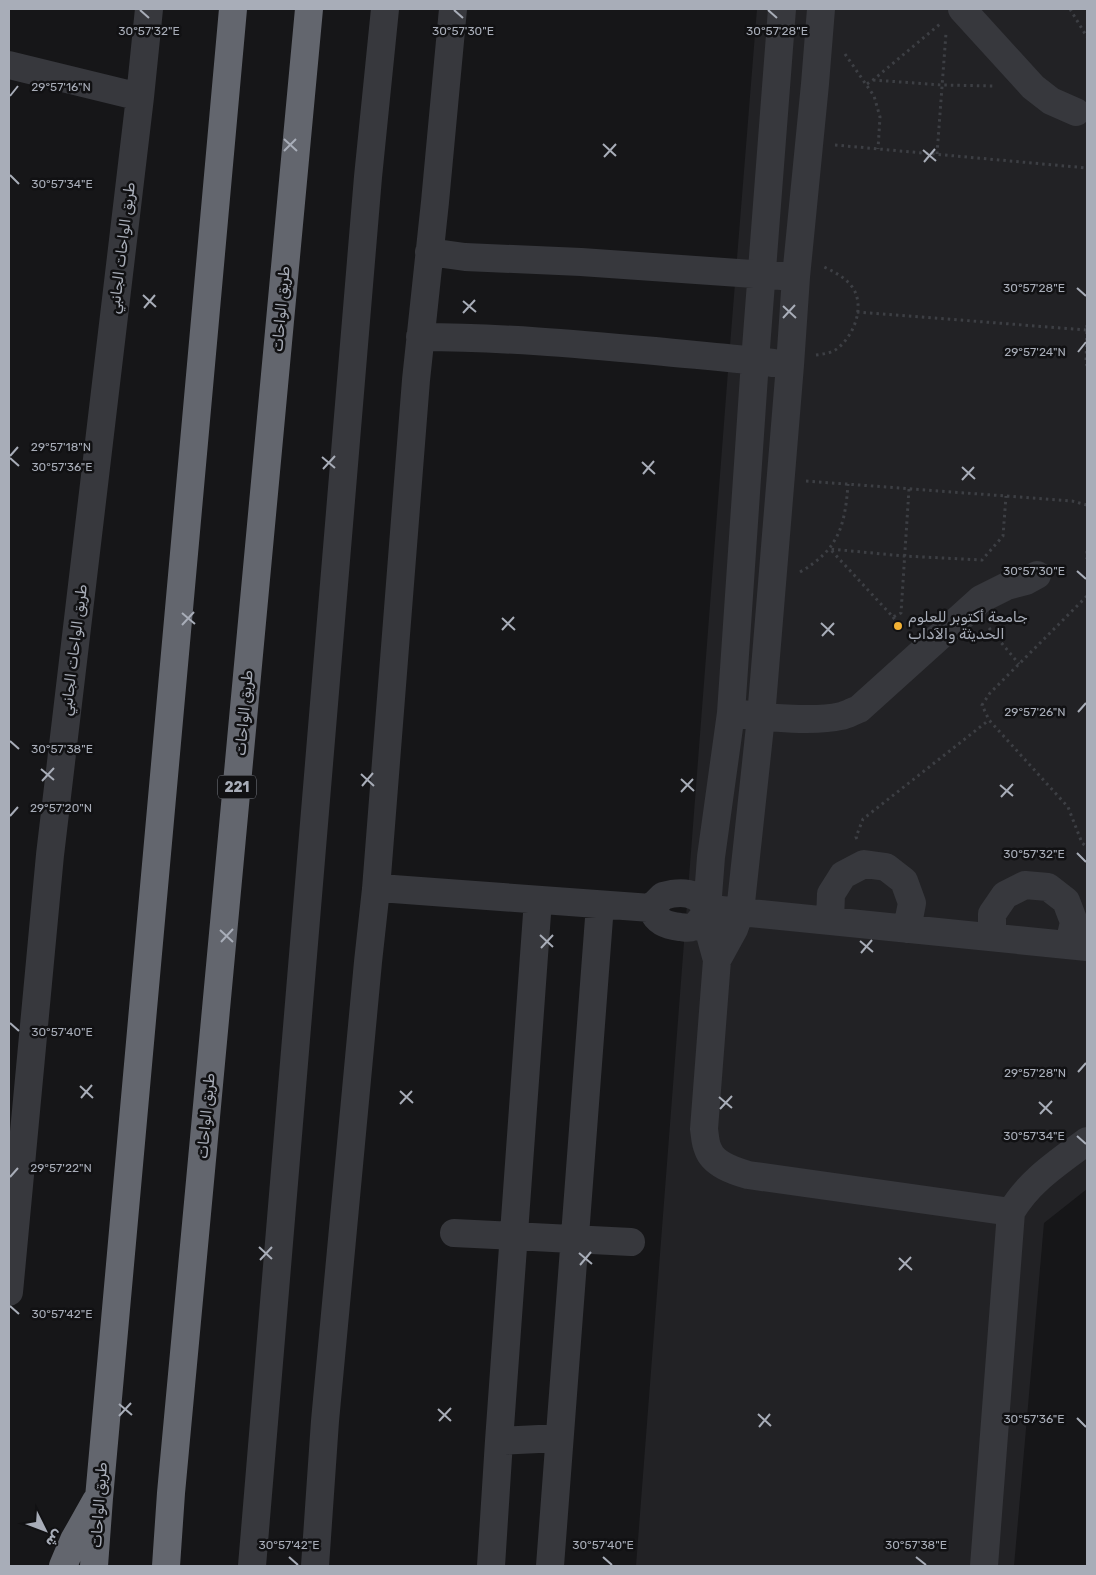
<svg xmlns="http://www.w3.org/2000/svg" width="1096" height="1575" viewBox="0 0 1096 1575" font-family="Rubik,Cairo,sans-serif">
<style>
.built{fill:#222225}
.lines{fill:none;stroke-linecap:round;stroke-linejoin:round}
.path{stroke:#3d3f44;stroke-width:3;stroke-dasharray:2.5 4;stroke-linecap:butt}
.minor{stroke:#37383d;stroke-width:28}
.highway{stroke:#63666e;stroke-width:28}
.ticks{fill:none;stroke:#a8adb8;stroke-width:2}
.poi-dot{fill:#f2b134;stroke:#111113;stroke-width:2}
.labels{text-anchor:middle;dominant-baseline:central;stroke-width:5;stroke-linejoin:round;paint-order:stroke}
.shield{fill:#111113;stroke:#7b7e86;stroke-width:1}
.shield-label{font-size:14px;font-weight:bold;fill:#a8adb8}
.street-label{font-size:15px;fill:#a8adb8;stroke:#111113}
.poi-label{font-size:15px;fill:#a8adb8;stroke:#111113;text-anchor:start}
.ticks-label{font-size:12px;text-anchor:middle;fill:#a8adb8;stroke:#111113;stroke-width:5;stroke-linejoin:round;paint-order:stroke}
</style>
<rect width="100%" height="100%" fill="#161618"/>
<!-- built -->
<path class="built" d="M757 9H1087V1189L1044 1223 1014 1566H636L729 358Z"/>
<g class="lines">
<!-- path -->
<path class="path" d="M1070 9 1087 37
M845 54 874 96 880 117 878 149
M873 80 942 85 995 86
M867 84 873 80 940 24
M835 145 1087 168
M937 154 946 33
M857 312 1087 330
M1087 325 1086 362 1087 366
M816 355C824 354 832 353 838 348 854 335 865 307 853 288 846 278 835 272 824 267
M806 481 1072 501 1087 505
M909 489 901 613 893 617 830 549 904 556 982 560 1003 536 1006 496
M1087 551V559
M800 572C838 550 845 527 848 484
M1087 596 990 693 982 705 989 720 1068 807 1082 843 1087 847
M893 617 904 633
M989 628 1019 664
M857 839 856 837 863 819 989 720"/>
<!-- minor -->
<path class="minor" d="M782 9 755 361 731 713 711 857 707 909 708 927 717 960 704 1129C705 1135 705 1143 708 1149 713 1164 734 1171 748 1175L1011 1212
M962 9 1033 87 1051 101 1076 112
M9 65 140 97
M429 252 465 257 581 262 782 276
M420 337C499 337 577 344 655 351 694 355 734 358 773 363
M743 714C769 718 816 722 841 716 847 715 853 711 859 709L981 599 1007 586 1026 581 1037 575
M376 889H393L651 908
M651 908C657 922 665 925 680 927 683 927 688 929 692 927 699 925 704 915 707 909
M651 908 663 896C680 891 699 891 707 909
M721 910 1087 947
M830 921 831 894 843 875 864 864 886 867 904 881 912 903 907 929
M992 937V914L1005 895 1025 885 1048 887 1066 901 1074 922 1069 945
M717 960 734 929 740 912 761 717 790 365 796 277 815 84 821 9
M454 1233 631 1242
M9 1292 50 855 140 97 149 9
M499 1441 559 1438
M252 1566 368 177 385 9
M315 1566 325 1421 368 962 376 889 416 380 435 202 453 9
M491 1566 499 1441 538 900
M550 1566 600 905
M984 1566 1011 1212C1029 1181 1059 1162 1087 1141"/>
<!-- highway -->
<path class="highway" d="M63 1566 74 1540 96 1501
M94 1566 99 1498 233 9
M166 1566 171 1493 309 9"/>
</g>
<!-- ticks -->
<path class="ticks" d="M140 10 149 18M454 10 463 18M768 10 777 18M10 96 18 86M284 139 297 151M603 144 616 156M923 150 936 161M284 151 296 139M604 157 616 144M924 162 935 149M10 175 19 184M1077 288 1086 296M143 295 156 307M463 301 476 312M783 306 796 318M144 308 155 295M463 313 475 300M783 318 795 305M1078 352 1086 342M10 456 18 447M322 457 335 468M10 458 19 466M642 462 655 474M962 467 975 479M323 469 335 456M643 474 654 461M962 480 974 467M1077 571 1086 579M182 613 195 624M502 618 515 630M821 623 834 635M182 625 194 612M502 630 514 617M822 636 834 623M1078 712 1086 703M10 741 19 749M41 769 54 780M361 774 374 786M681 779 694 791M42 781 54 768M1000 785 1013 796M362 786 373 773M681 792 693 779M1001 797 1013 784M10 816 18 807M1077 853 1086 862M220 930 233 942M540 935 553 947M860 941 873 952M221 942 233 929M541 948 553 935M861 953 872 940M10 1023 19 1031M1078 1072 1086 1063M80 1086 93 1098M400 1091 413 1103M719 1097 732 1108M81 1098 92 1085M1039 1102 1052 1114M400 1104 412 1091M720 1109 732 1096M1040 1114 1052 1101M1077 1136 1086 1144M10 1177 18 1168M259 1247 272 1259M579 1253 592 1264M899 1258 912 1270M260 1260 272 1247M580 1265 591 1252M899 1270 911 1257M10 1306 19 1314M119 1404 132 1415M438 1409 451 1421M758 1414 771 1426M119 1416 131 1403M1077 1418 1086 1427M439 1421 451 1408M759 1427 770 1414M289 1557 298 1565M603 1557 612 1565M916 1557 926 1565"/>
<!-- markers -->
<circle class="poi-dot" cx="898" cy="626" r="5"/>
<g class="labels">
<!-- shield labels -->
<rect class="shield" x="218" y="775.5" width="38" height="23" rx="4"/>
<g class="shield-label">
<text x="237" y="787">221</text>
</g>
<!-- street labels -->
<g class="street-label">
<text transform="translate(122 248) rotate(-83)">طريق الواحات الجانبي</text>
<text transform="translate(281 309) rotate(-85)">طريق الواحات</text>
<text transform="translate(74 650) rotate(-83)">طريق الواحات الجانبي</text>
<text transform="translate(244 713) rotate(-85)">طريق الواحات</text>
<text transform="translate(206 1116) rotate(-85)">طريق الواحات</text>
<text transform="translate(99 1505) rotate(-86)">طريق الواحات</text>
</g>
<!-- poi labels -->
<g class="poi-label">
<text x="908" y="617">جامعة أكتوبر للعلوم<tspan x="908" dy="17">الحديثة والآداب</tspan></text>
</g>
</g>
<g class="ticks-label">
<text x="149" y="35">30°57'32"E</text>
<text x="463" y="35">30°57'30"E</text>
<text x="777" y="35">30°57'28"E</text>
<text x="61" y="91">29°57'16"N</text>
<text x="62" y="188">30°57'34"E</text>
<text x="1034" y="292">30°57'28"E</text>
<text x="1035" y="356">29°57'24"N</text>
<text x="61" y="451">29°57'18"N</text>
<text x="62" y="471">30°57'36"E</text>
<text x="1034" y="575">30°57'30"E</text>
<text x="1035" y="716">29°57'26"N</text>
<text x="62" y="753">30°57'38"E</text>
<text x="61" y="812">29°57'20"N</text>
<text x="1034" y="858">30°57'32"E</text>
<text x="62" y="1036">30°57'40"E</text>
<text x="1035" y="1077">29°57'28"N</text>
<text x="1034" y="1140">30°57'34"E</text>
<text x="61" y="1172">29°57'22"N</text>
<text x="62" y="1318">30°57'42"E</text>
<text x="1034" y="1423">30°57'36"E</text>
<text x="289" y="1549">30°57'42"E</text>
<text x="603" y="1549">30°57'40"E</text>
<text x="916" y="1549">30°57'38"E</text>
</g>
<!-- border -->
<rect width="1096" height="1575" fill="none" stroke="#a8adb8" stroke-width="20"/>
<!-- north arrow -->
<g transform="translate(45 1530) rotate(132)" stroke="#111113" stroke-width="4" paint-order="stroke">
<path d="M0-4L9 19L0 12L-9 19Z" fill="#a8adb8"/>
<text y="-8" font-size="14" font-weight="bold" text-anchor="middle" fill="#a8adb8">ش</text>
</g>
</svg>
